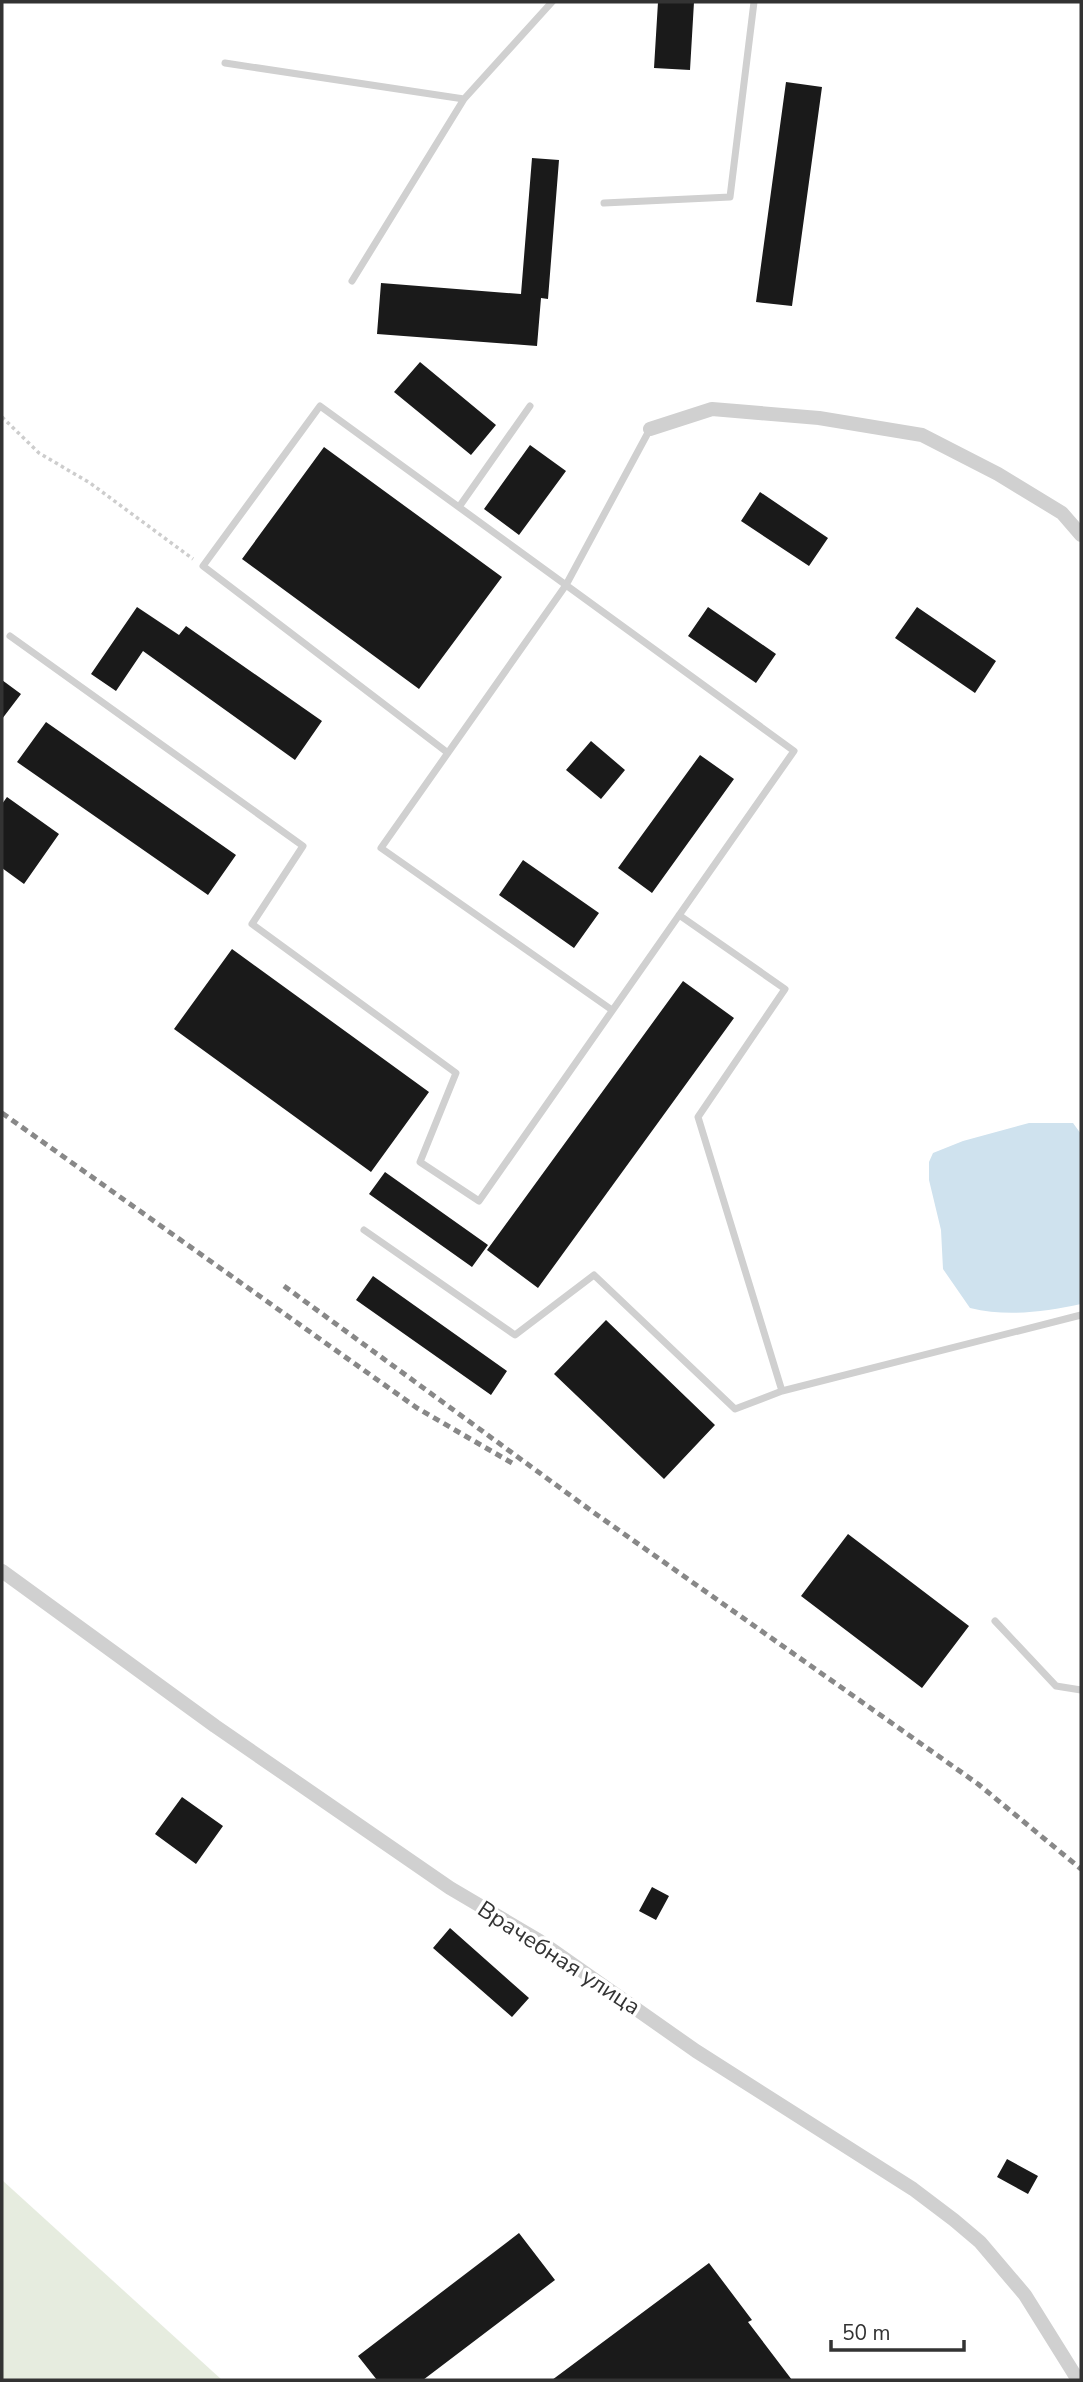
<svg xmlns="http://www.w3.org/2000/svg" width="1083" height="2382" viewBox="0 0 1083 2382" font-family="'Nunito Sans',sans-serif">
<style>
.green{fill:#e6ecdf}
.water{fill:#cfe2ee}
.building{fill:#1a1a1a}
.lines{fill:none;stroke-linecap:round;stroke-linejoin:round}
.path{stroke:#cdcdcd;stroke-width:3.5;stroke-dasharray:3.5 3.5;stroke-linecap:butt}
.service{stroke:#d0d0d0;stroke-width:7}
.minor{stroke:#d0d0d0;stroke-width:14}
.rail{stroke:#888;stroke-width:5;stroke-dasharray:7 5;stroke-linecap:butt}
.labels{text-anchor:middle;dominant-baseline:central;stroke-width:7;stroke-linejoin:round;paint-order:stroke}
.street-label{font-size:23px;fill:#333;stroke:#fff}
</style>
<rect width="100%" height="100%" fill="#fff"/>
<!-- green -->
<path class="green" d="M2 2180 222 2380H2Z"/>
<!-- water -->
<path class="water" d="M1029 1123H1073L1081 1134V1304C1044 1312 1007 1317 970 1308L943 1269 941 1230 929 1180V1162L933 1153 963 1141Z"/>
<!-- building -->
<path class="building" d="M658 2H694L690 70 654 68Z
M786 82 822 87 792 306 756 302Z
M532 158 559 160 548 299 541 298 537 346 377 334 381 283 521 294Z
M420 362 496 425 471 455 394 392Z
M530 445 566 471 519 535 484 509Z
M324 447 502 577 419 689 242 559Z
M760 492 828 538 809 566 741 521Z
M137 607 179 635 186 626 322 721 295 760 143 651 116 691 91 674Z
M708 607 776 654 756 683 688 636Z
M917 607 996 661 975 693 895 638Z
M2 680 21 694 2 719Z
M46 722 236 855 208 895 17 762Z
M591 741 625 770 601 799 566 770Z
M700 755 734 779 652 893 618 868Z
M7 797 59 834 24 884 2 868V804Z
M523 860 599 913 574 948 499 895Z
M232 949 429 1092 371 1172 174 1029Z
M683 981 734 1018 538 1288 487 1250Z
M385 1172 488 1245 472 1267 369 1194Z
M373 1276 507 1371 491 1395 356 1300Z
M606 1320 715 1425 664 1479 554 1374Z
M848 1534 969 1626 922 1688 801 1596Z
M182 1797 223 1826 196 1864 155 1834Z
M652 1887 669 1896 656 1920 639 1911Z
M450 1928 529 1998 512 2017 433 1948Z
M1007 2159 1038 2176 1028 2194 997 2177Z
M519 2233 555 2280 423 2380H377L358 2356Z
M709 2263 752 2320 748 2322 792 2380H552Z"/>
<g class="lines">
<!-- path -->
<path class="path" d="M2 417 39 453 90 483 193 559"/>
<!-- service -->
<path class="service" d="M225 63 464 99 552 2
M604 203 730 197 754 2
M352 281 464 99
M459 507 530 406
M10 636 303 846 252 924 456 1073 420 1162 479 1201 794 751 320 406 203 566 448 753
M679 915 785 989 698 1117 782 1391 1081 1315
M612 1010 381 848 566 585 650 429
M364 1230 515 1335 594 1275 735 1409 782 1391
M995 1621 1056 1686 1081 1690"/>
<!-- minor -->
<path class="minor" d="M650 429 712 409 819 418 922 435 998 474 1062 513 1081 535
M2 1571 215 1726 450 1888 538 1940 696 2051 913 2189 954 2220 980 2242 1025 2295 1078 2380"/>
<!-- rail -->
<path class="rail" d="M2 1113 417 1408 512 1463
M284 1286 593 1512 978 1784 1081 1869"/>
</g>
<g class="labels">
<!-- street labels -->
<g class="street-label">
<text transform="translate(559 1958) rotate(33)">Врачебная улица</text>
</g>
</g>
<!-- border -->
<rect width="1083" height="2382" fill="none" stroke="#333333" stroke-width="7"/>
<!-- scale -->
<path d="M831 2340v10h133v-10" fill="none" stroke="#333333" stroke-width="3.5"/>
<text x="842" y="2340" font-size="21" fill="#333333" stroke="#ffffff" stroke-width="5" paint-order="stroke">50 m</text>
</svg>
